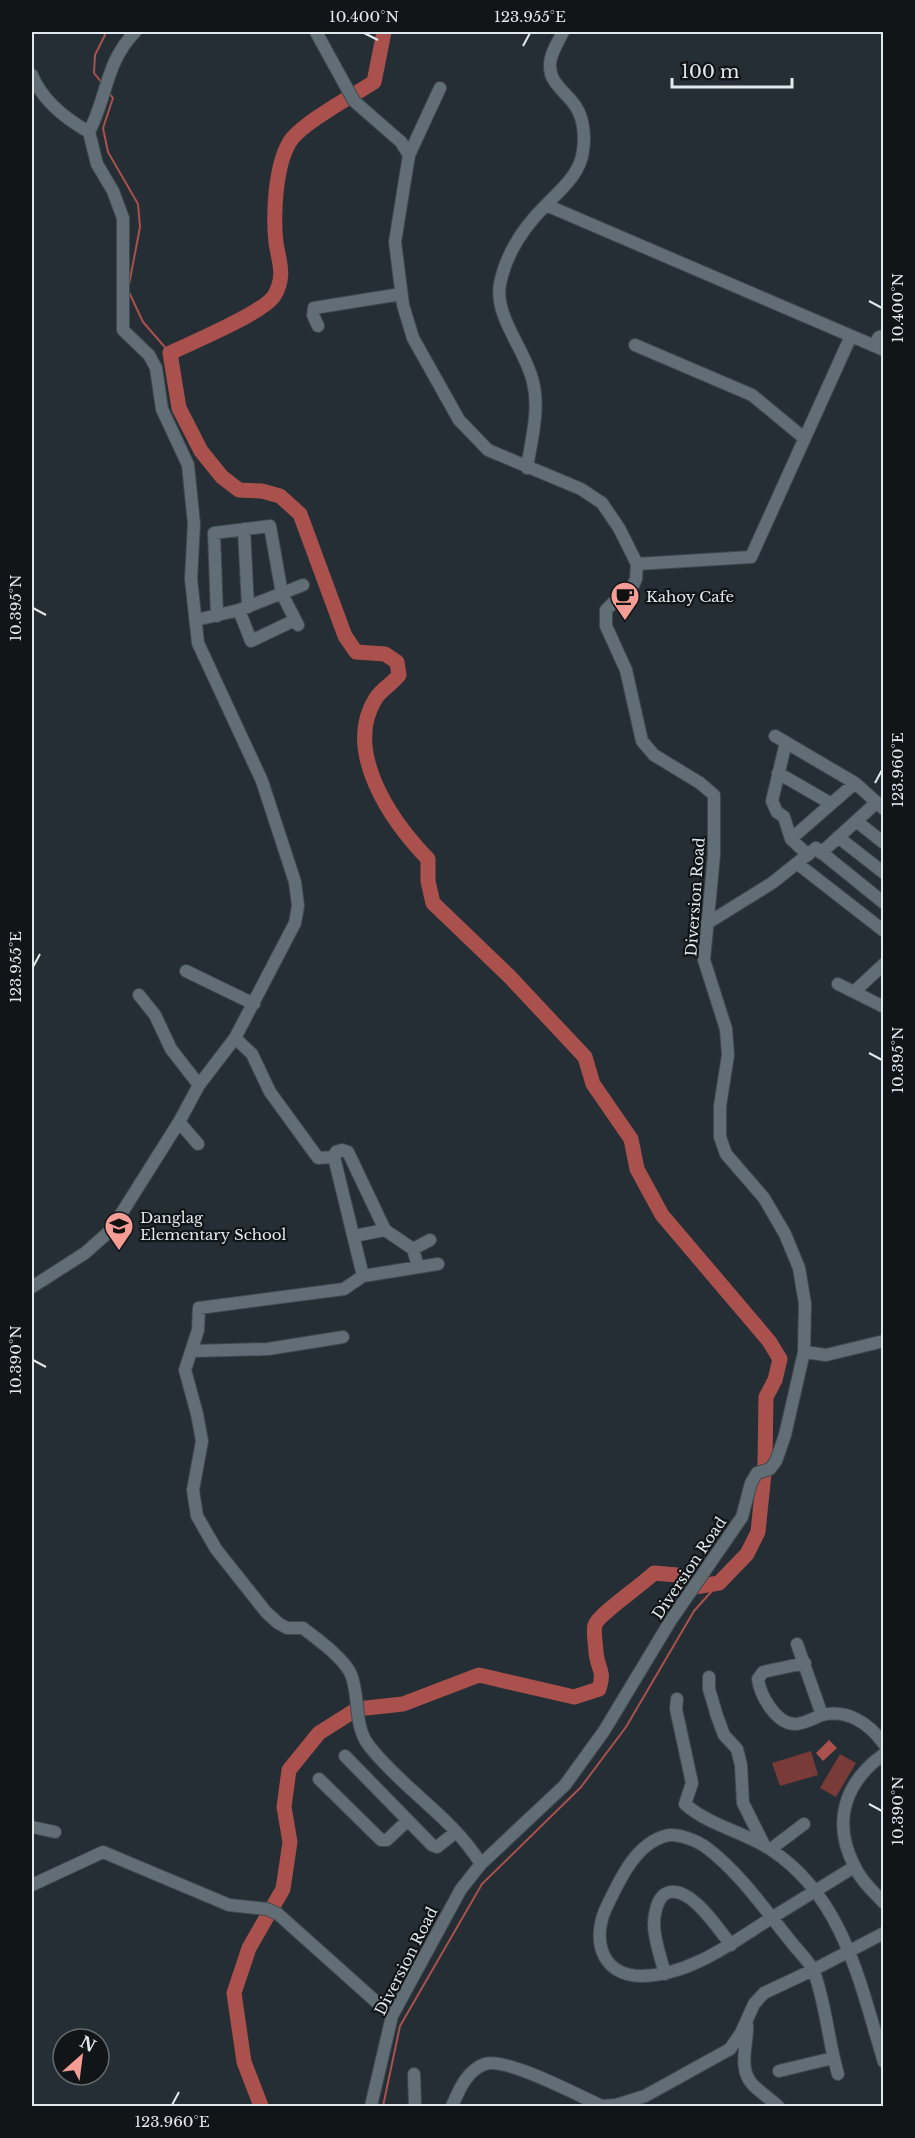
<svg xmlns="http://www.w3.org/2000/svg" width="915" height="2138" viewBox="0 0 915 2138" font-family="'Libre Baskerville',serif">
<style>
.green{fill:#783b37}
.water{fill:#ab514d}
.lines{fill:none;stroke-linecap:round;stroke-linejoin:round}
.stream{stroke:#ab514d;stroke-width:2}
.river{stroke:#ab514d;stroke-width:15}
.minor-casing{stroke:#40494e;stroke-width:14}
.minor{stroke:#626e75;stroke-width:12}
.ticks{fill:none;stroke:#e2e9ed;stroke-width:2}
.labels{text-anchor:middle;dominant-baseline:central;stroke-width:4.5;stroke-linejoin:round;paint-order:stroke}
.poi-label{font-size:15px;fill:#e2e9ed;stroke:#111518;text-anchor:start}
.street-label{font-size:15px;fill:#e2e9ed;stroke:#111518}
.neatline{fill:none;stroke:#e2e9ed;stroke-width:2}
.ticks-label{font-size:15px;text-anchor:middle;fill:#e2e9ed}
</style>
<rect width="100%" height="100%" fill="#242e34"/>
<!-- green -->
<path class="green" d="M811 1751 818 1775 780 1786 772 1763Z
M840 1754 856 1763 836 1797 820 1788Z"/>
<!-- water -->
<path class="water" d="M829 1740 837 1748 823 1761 816 1753Z"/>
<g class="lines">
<!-- stream -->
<path class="stream" d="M102 83 94 73 95 55 105 35 104 32
M109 93 113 98 103 128 108 152 138 204 140 227 128 290 143 322 170 353
M383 2106 400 2026 482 1884 581 1787 626 1727 694 1611 719 1583"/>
<!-- river -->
<path class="river" d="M384 32 374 82C354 95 300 124 289 143 275 168 273 215 276 243 279 262 286 276 274 296 263 313 191 343 170 353L179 408 201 451 222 477 239 490 262 491 280 496 300 514 345 636 356 652 385 654 397 662 399 675C393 683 381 690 376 698 342 751 392 822 428 859V881L433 903 509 976 585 1057 593 1084 631 1139 637 1169 662 1215 769 1341 780 1359 775 1380 766 1397 765 1463 758 1532 747 1554 719 1583 695 1587
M261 2106 244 2062 234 1993 249 1948 283 1889 290 1842 284 1807 289 1770 319 1733 357 1709 403 1704 479 1675 574 1697 599 1689C605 1670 598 1670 596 1653 596 1646 593 1632 595 1625 598 1615 643 1584 654 1573L677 1575 690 1585"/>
<!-- minor casing -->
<g class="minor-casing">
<path id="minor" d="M316 32 354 101 401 142 409 155 395 242 403 305 413 338 459 420 488 450 581 489 602 503 619 528 637 564 636 579 630 592 618 598 606 610V626L626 670 642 741 654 755 700 783 714 795V855L704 960 726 1029 728 1055 720 1106V1137L726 1154 764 1198 785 1234 799 1268 805 1304 804 1352 785 1435 776 1461 770 1469 757 1473 751 1483 742 1517 671 1620 604 1731 565 1785 481 1864 461 1889 392 2016 371 2106
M32 75C42 100 66 119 89 132L97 164 113 191 123 218V330L149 355 156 368 162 409 188 465 194 524 191 579 198 643 262 781 295 882 298 906 295 923 235 1038 199 1085 179 1122 111 1230 85 1253 32 1287
M89 132C108 95 105 63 135 32
M409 155 440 88
M546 205 884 350
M318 326 313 315 314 308 401 294
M635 345 752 395 804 438
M874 346 879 337 884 336
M527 468C531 441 540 410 533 382 526 350 494 317 500 284 506 253 523 228 545 206 560 190 580 175 583 151 585 137 584 119 576 107 568 93 549 84 550 65 550 54 558 42 563 32
M244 529 248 607
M637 564 751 557 851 336
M239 610 251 641 295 620
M217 616 214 533 270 526 282 594 298 625
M196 620 239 610 303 585
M775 736 855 783 884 809
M786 742 772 801 777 812 784 817 791 839 808 855
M778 773 830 803
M856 821 884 843
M838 837 884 873
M791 839 855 783
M821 853 876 803
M798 864 884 931
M706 924 772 883 816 848 884 903
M186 971 254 1004
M838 984 884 1007
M855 991 884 964
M139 995 155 1015 171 1049 199 1085
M235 1038 252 1054 270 1092 318 1158 334 1157 336 1152 342 1150 348 1152 385 1230 413 1249 418 1267
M179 1122 198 1144
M334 1157 363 1276 438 1264
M354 1236 385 1230
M413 1249 430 1240
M363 1276 344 1289 199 1308 198 1330 185 1370 197 1414 202 1441 193 1490 197 1516 216 1549 266 1612 278 1623 287 1628H303C318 1640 340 1655 350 1672 361 1695 352 1725 370 1747 403 1789 452 1817 481 1864
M193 1351 268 1349 343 1337
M804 1352 826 1355 884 1341
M797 1644 822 1715C847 1709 869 1723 884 1744
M805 1663 763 1672 758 1679C760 1695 776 1724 795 1724 804 1724 814 1718 822 1715
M709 1677V1689L717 1716 724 1735 737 1749 741 1765 743 1803 764 1845
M677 1699 676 1709 692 1783 685 1804C708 1825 744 1832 770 1849 844 1897 860 1984 884 2062
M884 1754C845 1782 831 1822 855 1867 861 1881 874 1892 884 1903
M345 1756 432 1845 437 1847 456 1832
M319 1779 381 1840H387L407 1821
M32 1827 55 1832
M771 1849 804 1824
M32 1885 103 1852 229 1905 267 1909 278 1914 392 2016
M665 1974C661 1958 654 1940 654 1924 654 1915 657 1899 665 1894 688 1881 719 1930 731 1945
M747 2025C748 2045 737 2068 753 2085 760 2092 770 2099 778 2106
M779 2071 833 2058
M414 2074 415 2106
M838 2074C828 2041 826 2004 814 1972 810 1962 799 1952 792 1943 766 1911 740 1873 707 1848 698 1841 676 1832 665 1836 636 1844 620 1879 608 1904 591 1936 599 1976 642 1976 691 1975 733 1942 773 1917 800 1900 827 1884 854 1867
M452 2106C459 2090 467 2070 485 2064 507 2057 579 2096 602 2106L616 2105 645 2096 730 2049 741 2033 754 2004 764 1993 813 1970 884 1933"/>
</g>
<!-- minor -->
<use href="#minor" class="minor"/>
</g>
<!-- ticks -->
<path class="ticks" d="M364 33 378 40M523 46 530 33M869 301 882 308M33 608 46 615M875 783 882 770M33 967 40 954M869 1053 882 1060M33 1360 46 1367M869 1804 882 1811M172 2105 179 2092"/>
<!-- icons -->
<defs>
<g id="cafe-pin" transform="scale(1.5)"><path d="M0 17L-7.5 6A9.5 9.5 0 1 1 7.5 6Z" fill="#f59c95" stroke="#111518"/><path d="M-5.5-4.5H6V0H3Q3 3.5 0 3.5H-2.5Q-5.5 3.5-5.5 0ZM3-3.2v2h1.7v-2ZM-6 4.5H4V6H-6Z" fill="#111"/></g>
<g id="school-pin" transform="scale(1.5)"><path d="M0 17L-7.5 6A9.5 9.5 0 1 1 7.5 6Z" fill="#f59c95" stroke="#111518"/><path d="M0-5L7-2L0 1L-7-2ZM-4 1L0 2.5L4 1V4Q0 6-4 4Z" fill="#111"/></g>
</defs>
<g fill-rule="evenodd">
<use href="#cafe-pin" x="625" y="596"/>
<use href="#school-pin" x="119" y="1226"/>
</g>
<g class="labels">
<!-- poi labels -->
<g class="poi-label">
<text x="646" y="596">Kahoy Cafe</text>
<text x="140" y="1217">Danglag<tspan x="140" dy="17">Elementary School</tspan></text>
</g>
<!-- street labels -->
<g class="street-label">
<text transform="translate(695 897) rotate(-86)">Diversion Road</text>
<text transform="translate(689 1568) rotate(-56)">Diversion Road</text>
<text transform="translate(406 1961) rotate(-63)">Diversion Road</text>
</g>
</g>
<!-- border -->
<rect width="915" height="2138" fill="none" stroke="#111518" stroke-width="66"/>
<!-- north arrow -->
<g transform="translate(81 2057) rotate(28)"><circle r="28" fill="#111518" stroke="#656a6d" stroke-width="1.5"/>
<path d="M0-4.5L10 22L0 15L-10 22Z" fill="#f59c95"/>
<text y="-9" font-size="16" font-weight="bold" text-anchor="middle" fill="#e2e9ed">N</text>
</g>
<!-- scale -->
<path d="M672 78v9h120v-9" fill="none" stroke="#e2e9ed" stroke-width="3"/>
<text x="681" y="78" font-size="18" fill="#e2e9ed" stroke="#111518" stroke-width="4.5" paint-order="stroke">100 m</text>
<rect x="33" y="33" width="849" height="2072" class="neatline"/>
<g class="ticks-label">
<text x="364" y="22">10.400°N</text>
<text x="530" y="22">123.955°E</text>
<text transform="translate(898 308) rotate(-90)" y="5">10.400°N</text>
<text transform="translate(16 608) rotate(-90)" y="5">10.395°N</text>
<text transform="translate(898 770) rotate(-90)" y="5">123.960°E</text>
<text transform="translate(16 967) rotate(-90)" y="5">123.955°E</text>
<text transform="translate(898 1060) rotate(-90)" y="5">10.395°N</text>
<text transform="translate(16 1360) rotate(-90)" y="5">10.390°N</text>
<text transform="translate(898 1811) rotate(-90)" y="5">10.390°N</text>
<text x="172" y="2127">123.960°E</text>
</g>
</svg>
